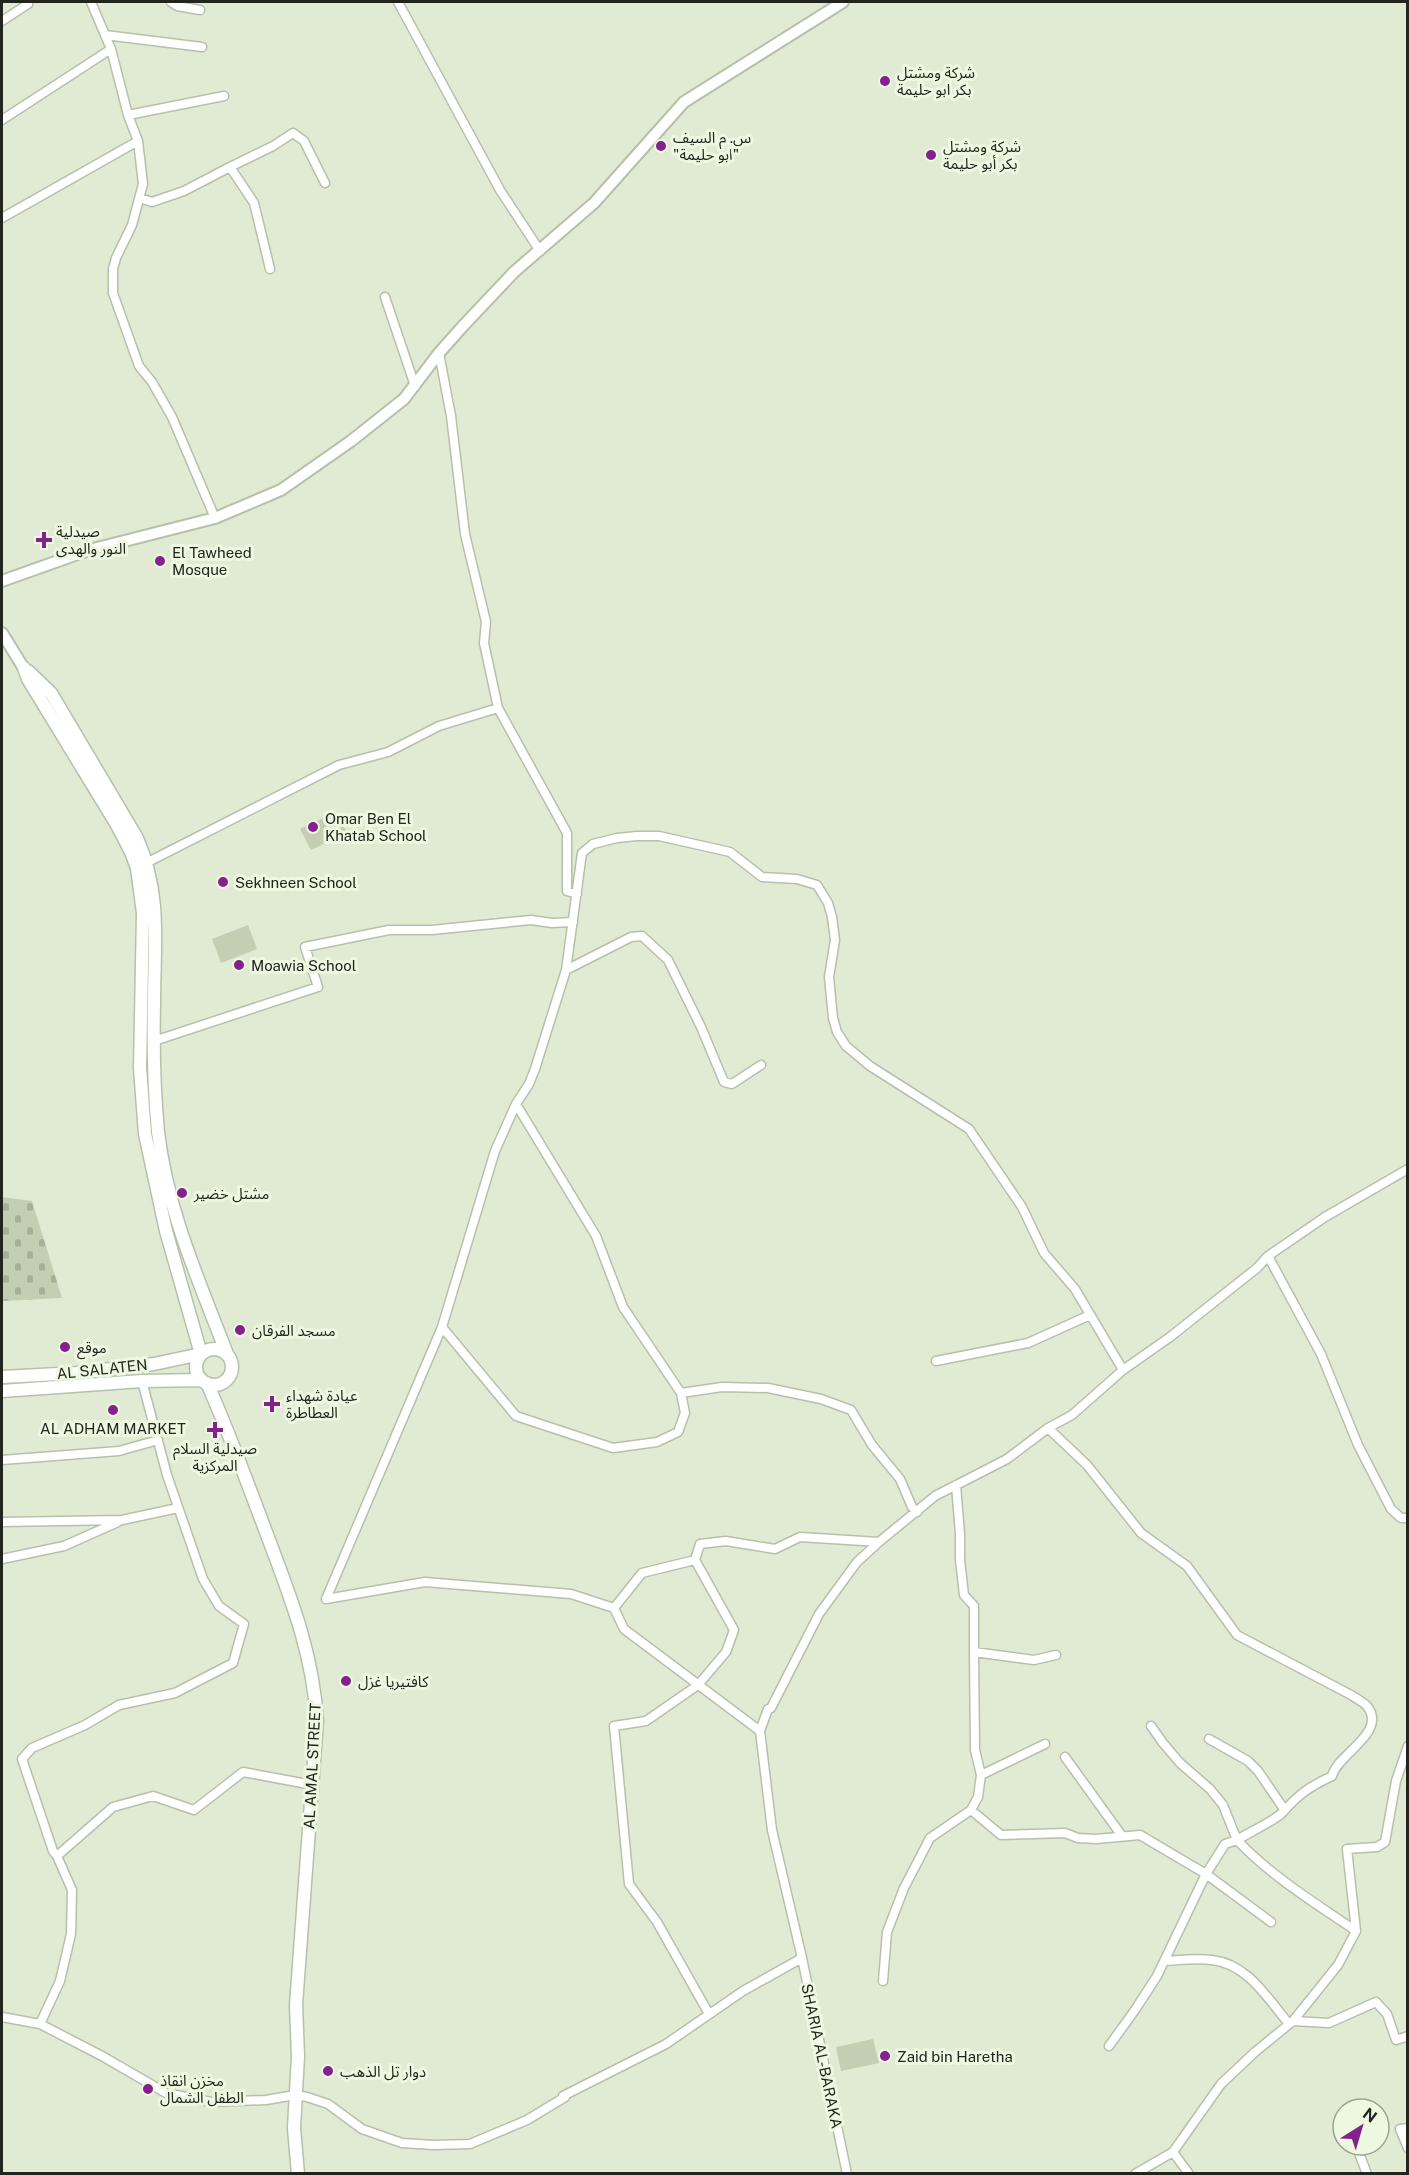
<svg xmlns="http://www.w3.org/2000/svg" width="1409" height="2175" viewBox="0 0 1409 2175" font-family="'Public Sans','Noto Sans Arabic',sans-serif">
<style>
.grass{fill:#c3ceb3}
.cemetery{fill:url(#cemetery-stones)}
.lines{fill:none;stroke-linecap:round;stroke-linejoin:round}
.minor-casing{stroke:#b7c0aa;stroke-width:11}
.tertiary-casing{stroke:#b7c0aa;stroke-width:14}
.secondary-casing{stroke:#b7c0aa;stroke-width:15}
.minor{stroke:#fff;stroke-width:8}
.tertiary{stroke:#fff;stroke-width:10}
.secondary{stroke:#fff;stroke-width:12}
.poi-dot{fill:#83228c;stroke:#eef7e0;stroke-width:2}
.labels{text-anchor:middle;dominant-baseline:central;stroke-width:6;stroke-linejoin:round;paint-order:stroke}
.poi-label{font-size:15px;fill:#22251d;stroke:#eef7e0;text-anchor:start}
.street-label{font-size:15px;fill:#22251d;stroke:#eef7e0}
</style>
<defs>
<pattern id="cemetery-stones" width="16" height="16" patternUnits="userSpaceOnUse" patternTransform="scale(1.5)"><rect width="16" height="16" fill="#c3ceb3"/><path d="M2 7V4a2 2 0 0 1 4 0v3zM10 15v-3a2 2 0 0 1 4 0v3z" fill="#a7b19a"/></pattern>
</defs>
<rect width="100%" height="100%" fill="#e1ead3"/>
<!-- grass -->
<path class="grass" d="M336 812 347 833 311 850 300 829Z
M248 925 257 949 221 963 212 939Z
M873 2039 879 2063 841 2071 836 2047Z"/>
<!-- cemetery -->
<path class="cemetery" d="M2 1197 32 1201 62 1298 2 1301Z"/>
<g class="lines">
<!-- minor casing -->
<g class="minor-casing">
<path id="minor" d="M91 2 111 49 128 115 138 141 143 184 132 225 116 258 113 269V293L139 366 152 382 172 417 215 518
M171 2 177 6 200 10
M398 2 500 190 540 251
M2 21 28 4 27 2
M105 35 202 47
M128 115 224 96
M2 120 111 49
M230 167 273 146 293 133 304 141 325 183
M140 198 152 202 184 191 230 167 254 203 270 269
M2 218 138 141
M385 297 415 386
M439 353 451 416 465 534 486 622 484 643 498 708 567 833V891L577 894
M148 862 339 765 388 752 439 726 498 708
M566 970 631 937 642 936 668 960 701 1027 724 1082 732 1084 761 1065
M154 1041 318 987 305 947 389 930H432L531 920 552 923 573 922
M1268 1256 1321 1354 1358 1445 1391 1509 1401 1518H1407
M442 1327 516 1416 613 1448 657 1442 678 1432 685 1413 681 1393 623 1307 596 1236 516 1104
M936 1361 1028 1343 1090 1315
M681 1393 722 1387 768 1388 821 1399 851 1410 872 1445 900 1479 912 1507 917 1512
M1048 1428 1087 1465 1141 1533 1187 1566 1237 1635 1351 1695C1356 1698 1363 1702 1367 1706 1388 1733 1338 1753 1332 1776 1309 1787 1299 1794 1283 1812 1276 1820 1248 1833 1237 1840L1223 1805 1210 1789 1180 1763 1163 1743 1151 1726
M2 1460 119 1451 158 1440
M956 1485 960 1534V1560L964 1595 974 1606V1652
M2 1522 122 1520 178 1508
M2 1559 64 1546 118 1522
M695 1560 734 1630 726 1652 698 1685 646 1721 614 1726 629 1884 657 1922 709 2014
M326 1599 442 1327 495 1151 516 1104 529 1084 535 1069 566 970 582 853 593 844 617 838 637 836H659L730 852 762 877 797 879 817 885 828 903 832 917 835 940 829 977 833 1018 837 1032 846 1046 870 1066 969 1129 1022 1207 1044 1253 1075 1289 1123 1370
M326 1599 425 1582 571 1594 614 1608 624 1629 760 1731
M614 1608 642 1573 695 1560 700 1544 726 1541 775 1549 800 1537 879 1542
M1209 1739 1248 1761 1258 1771 1284 1809
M1065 1757 1122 1836
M981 1775 1045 1744
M971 1810 1001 1835 1065 1833 1078 1838 1096 1839 1140 1835 1206 1874 1157 1976 1135 2010 1109 2046
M57 1856 53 1851 22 1759 32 1748 85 1725 119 1705 175 1693 233 1663 244 1624 219 1606 203 1579 167 1475 142 1381
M1271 1922 1206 1874 1225 1844 1237 1840C1271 1876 1315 1903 1356 1931
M1165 1961C1180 1960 1197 1958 1212 1960 1248 1964 1268 1999 1289 2024
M883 1981 887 1932 904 1888 930 1838 971 1810 978 1797 981 1775 975 1750 974 1652 1034 1660 1056 1655
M2 2017 40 2024 102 2056 166 2093 211 2102 266 2100 295 2095 307 2097 328 2104 362 2129 402 2143 434 2145 470 2144 527 2120 565 2097 563 2096 666 2044 743 1991 802 1958
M1293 2021 1329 2023 1376 2002 1387 2014 1396 2040 1408 2036
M40 2024 60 1981 71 1934 72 1890 57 1856 113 1807 153 1796 194 1810 243 1772 313 1785
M1408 2128 1400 2129 1408 2148
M1356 2145 1367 2174
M1173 2152 1189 2174
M847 2174 802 1958 772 1830 760 1731 768 1709 771 1708 819 1614 857 1562 879 1542 935 1496 1007 1459 1048 1428 1072 1415 1123 1370 1170 1337 1257 1268 1268 1256 1325 1217 1408 1169
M1135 2174 1173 2152 1221 2084 1255 2052 1293 2021 1338 1965 1356 1931 1347 1849 1377 1847 1385 1842 1396 1781 1408 1746"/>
</g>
<!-- tertiary casing -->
<g class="tertiary-casing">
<path id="tertiary" d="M2 581 89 550 215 518 281 490 351 441 404 399 439 353 463 326 514 272 594 203 684 102 843 2
M2 633 23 667"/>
</g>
<!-- secondary casing -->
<g class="secondary-casing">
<path id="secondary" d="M28 671 51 693 137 838C162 896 154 944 154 1004 153 1047 154 1090 158 1132 167 1210 199 1281 227 1354
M196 1367a18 18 0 1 1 36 0a18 18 0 1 1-36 0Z
M2 1377 77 1373 154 1364 201 1354 166 1231 145 1134 140 1068 143 913 137 868 131 852 117 825 28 679 24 668
M207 1383C229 1432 247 1482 266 1532 290 1596 313 1652 317 1721L296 2005 298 2056 294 2128 298 2174
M2 1391 142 1381 202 1380"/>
</g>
<!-- minor -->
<use href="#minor" class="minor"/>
<!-- tertiary -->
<use href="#tertiary" class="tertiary"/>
<!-- secondary -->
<use href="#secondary" class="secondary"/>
</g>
<!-- markers -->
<g class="poi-dot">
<circle cx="885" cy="81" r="6"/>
<circle cx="661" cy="146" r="6"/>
<circle cx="931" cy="155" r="6"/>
<path d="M41 531h6v6h6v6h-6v6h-6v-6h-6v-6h6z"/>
<circle cx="160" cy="561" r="6"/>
<circle cx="313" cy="827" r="6"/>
<circle cx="223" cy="882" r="6"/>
<circle cx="239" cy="965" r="6"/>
<circle cx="182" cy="1193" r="6"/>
<circle cx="240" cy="1330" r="6"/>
<circle cx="65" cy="1347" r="6"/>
<path d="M269 1395h6v6h6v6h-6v6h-6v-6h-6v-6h6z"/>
<circle cx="113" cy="1410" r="6"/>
<path d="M212 1421h6v6h6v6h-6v6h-6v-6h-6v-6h6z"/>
<circle cx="346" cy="1681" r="6"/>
<circle cx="885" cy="2056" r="6"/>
<circle cx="328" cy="2071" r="6"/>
<circle cx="148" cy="2089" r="6"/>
</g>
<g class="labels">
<!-- poi labels -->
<g class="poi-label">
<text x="897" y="72">شركة ومشتل<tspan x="897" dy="17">بكر ابو حليمة</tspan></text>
<text x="673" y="137">س. م السيف<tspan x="673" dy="17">"ابو حليمة"</tspan></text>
<text x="943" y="146">شركة ومشتل<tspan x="943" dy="17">بكر أبو حليمة</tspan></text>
<text x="56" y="531">صيدلية<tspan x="56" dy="17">النور والهدى</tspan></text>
<text x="172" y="552">El Tawheed<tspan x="172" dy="17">Mosque</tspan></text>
<text x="325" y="818">Omar Ben El<tspan x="325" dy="17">Khatab School</tspan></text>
<text x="235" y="882">Sekhneen School</text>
<text x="251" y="965">Moawia School</text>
<text x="194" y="1193">مشتل خضير</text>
<text x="252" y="1330">مسجد الفرقان</text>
<text x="77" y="1347">موقع</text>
<text x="286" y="1395">عيادة شهداء<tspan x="286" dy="17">العطاطرة</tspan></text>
<text x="113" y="1428" text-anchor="middle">AL ADHAM MARKET</text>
<text x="215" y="1448" text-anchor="middle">صيدلية السلام<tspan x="215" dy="17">المركزية</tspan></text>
<text x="358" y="1681">كافتيريا غزل</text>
<text x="897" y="2056">Zaid bin Haretha</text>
<text x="340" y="2071">دوار تل الذهب</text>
<text x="160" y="2080">مخزن انقاذ<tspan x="160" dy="17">الطفل الشمال</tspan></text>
</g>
<!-- street labels -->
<g class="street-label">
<text transform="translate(102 1369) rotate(-6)">AL SALATEN</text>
<text transform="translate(312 1766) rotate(-87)">AL AMAL STREET</text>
<text transform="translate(822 2056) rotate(78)">SHARIA AL-BARAKA</text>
</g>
</g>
<!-- border -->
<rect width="1409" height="2175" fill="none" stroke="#22251d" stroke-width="6"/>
<!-- north arrow -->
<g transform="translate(1361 2127) rotate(37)"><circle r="28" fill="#eef7e0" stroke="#9ca392" stroke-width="1.5"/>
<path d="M0-4.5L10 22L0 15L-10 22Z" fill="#83228c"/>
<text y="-9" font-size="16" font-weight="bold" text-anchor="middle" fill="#22251d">N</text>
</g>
</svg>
